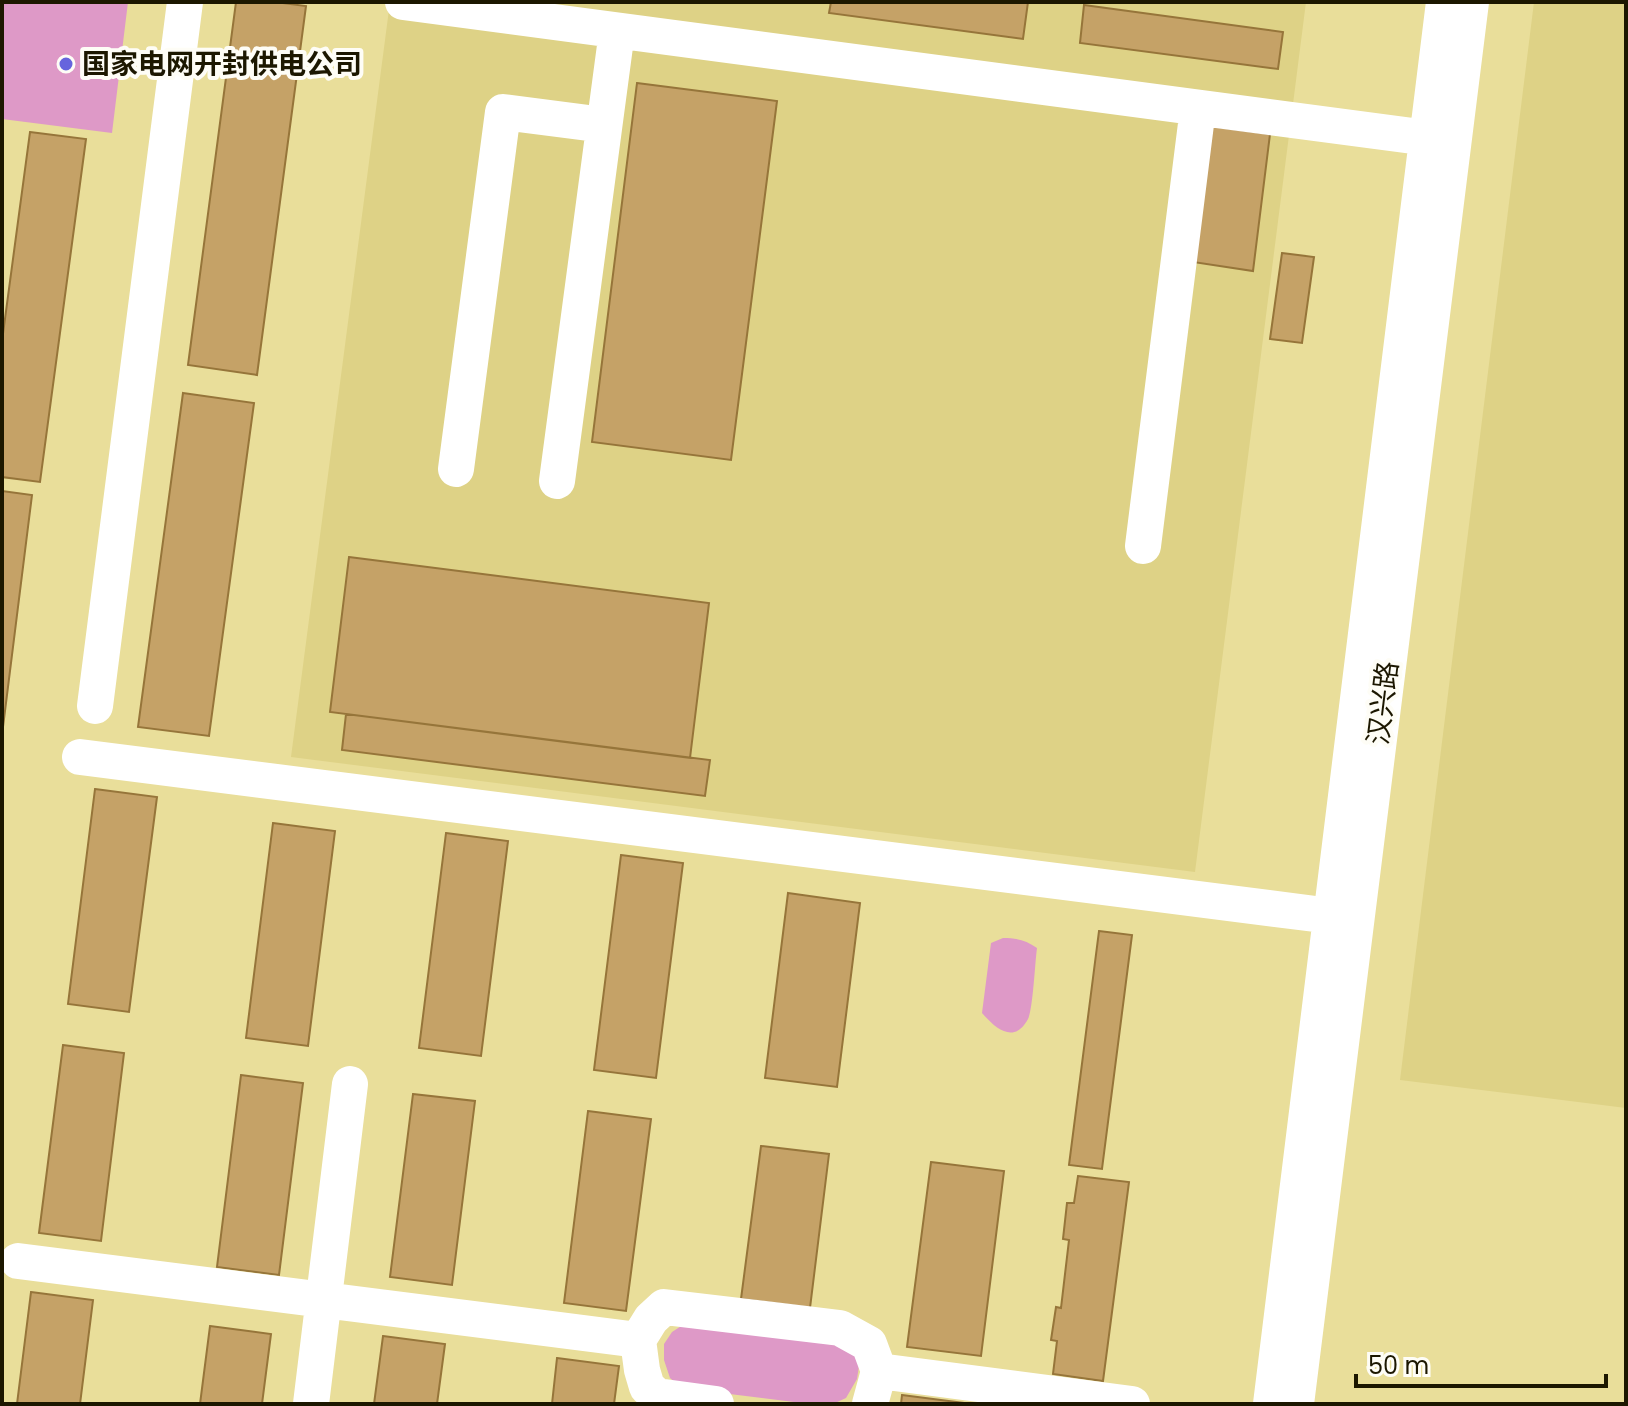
<svg xmlns="http://www.w3.org/2000/svg" width="1628" height="1406" viewBox="0 0 1628 1406" font-family="Poppins,'Noto Sans SC',sans-serif">
<style>
.built{fill:#ded286}
.green{fill:#de99c7}
.building{fill:#c5a267;stroke:#96753a;stroke-width:2}
.lines{fill:none;stroke-linecap:round;stroke-linejoin:round}
.minor{stroke:#fff;stroke-width:36}
.poi-dot{fill:#6664dd;stroke:#fefdf6;stroke-width:3}
.labels{text-anchor:middle;dominant-baseline:central;stroke-width:8;stroke-linejoin:round;paint-order:stroke}
.poi-label{font-size:28px;font-weight:bold;fill:#1c1700;stroke:#fefdf6;text-anchor:start}
.street-label{font-size:28px;fill:#1c1700;stroke:#fefdf6}
</style>
<rect width="100%" height="100%" fill="#e9de9a"/>
<!-- built -->
<path class="built" d="M390 2H1306L1195 872 291 757Z
M1534 2H1626V1108L1400 1080Z"/>
<!-- green -->
<path class="green" d="M2 2H128L112 133 2 119Z
M1003 938C1016 938 1026 940 1037 948 1035 962 1033 1009 1028 1019 1014 1045 995 1028 982 1013L991 943Z
M689 1321 852 1348 859 1366 857 1379 846 1398 833 1404H810L681 1388 670 1378 664 1360V1344L672 1332Z"/>
<!-- building -->
<path class="building" d="M236 2H275L306 6 257 375 188 365Z
M831 2H1028L1023 39 829 13Z
M1084 5 1283 32 1278 69 1080 43Z
M637 83 777 101 731 460 592 442Z
M1212 126 1270 134 1253 271 1193 262Z
M30 132 86 139 40 482 2 477V341Z
M1282 253 1314 257 1302 343 1270 339Z
M183 393 254 403 209 736 138 727Z
M2 491 32 495 2 735Z
M349 557 709 603 690 758 330 712Z
M346 714 710 760 705 796 342 750Z
M95 789 157 797 129 1012 68 1004Z
M273 823 335 831 308 1046 246 1038Z
M446 833 508 841 481 1056 419 1048Z
M621 855 683 863 656 1078 594 1070Z
M788 893 860 903 837 1087 765 1078Z
M1099 931 1132 935 1102 1169 1069 1165Z
M63 1045 124 1053 101 1241 39 1233Z
M241 1075 303 1083 279 1275 217 1267Z
M413 1094 475 1101 452 1285 390 1277Z
M588 1111 651 1119 626 1311 564 1303Z
M761 1146 829 1154 810 1308 741 1299Z
M931 1162 1004 1171 981 1356 907 1347Z
M1078 1176 1129 1182 1103 1381 1053 1374 1057 1341 1051 1340 1056 1307 1061 1308 1069 1240 1063 1239 1067 1203H1074Z
M31 1292 93 1300 80 1404H17Z
M210 1326 271 1334 262 1404H200Z
M383 1336 445 1344 437 1404H374Z
M557 1358 619 1366 614 1404H552Z
M902 1395 972 1404H901Z"/>
<g class="lines">
<!-- minor -->
<path class="minor" d="M403 2 1428 138
M456 469 503 112 604 125
M557 481 617 31
M1143 546 1198 108
M95 706 185 2
M80 757 1331 916
M18 1261 638 1340 642 1370 647 1387 657 1396 716 1404
M638 1340 651 1319 664 1307 840 1328 869 1344 879 1371
M311 1404 350 1084
M870 1404 879 1371 1132 1404
M1271 1404 1444 2
M1296 1404 1471 2"/>
</g>
<!-- markers -->
<circle class="poi-dot" cx="66" cy="64" r="8"/>
<g class="labels">
<!-- poi labels -->
<g class="poi-label">
<text x="82" y="64">国家电网开封供电公司</text>
</g>
<!-- street labels -->
<g class="street-label">
<text transform="translate(1383 703) rotate(-83)">汉兴路</text>
</g>
</g>
<!-- border -->
<rect width="1628" height="1406" fill="none" stroke="#1c1700" stroke-width="8"/>
<!-- scale -->
<path d="M1356 1374v12h250v-12" fill="none" stroke="#1c1700" stroke-width="4"/>
<text x="1368" y="1374" font-size="24" fill="#1c1700" stroke="#fefdf6" stroke-width="6" paint-order="stroke">50 m</text>
</svg>
